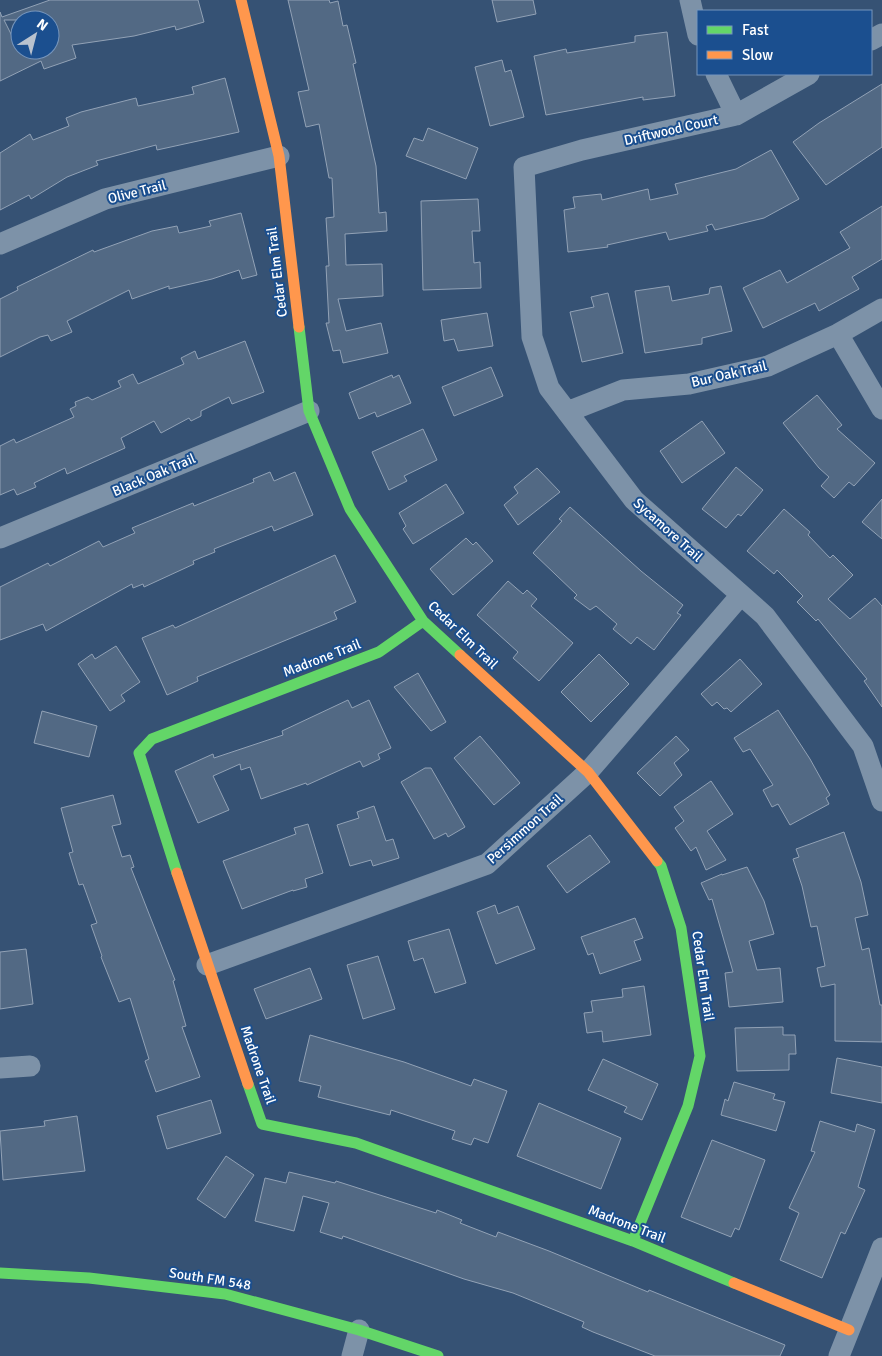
<svg xmlns="http://www.w3.org/2000/svg" width="882" height="1356" viewBox="0 0 882 1356" font-family="Signika,sans-serif">
<style>
.building{fill:#526984;stroke:#92a2b6;fill-rule:evenodd}
.lines{fill:none;stroke-linecap:round;stroke-linejoin:round}
.street{stroke:#7d92a8;stroke-width:21}
.fast{stroke:#63d668;stroke-width:11}
.slow{stroke:#ff974d;stroke-width:11}
.labels{text-anchor:middle;dominant-baseline:central;stroke-width:4;stroke-linejoin:round;paint-order:stroke}
.street-label{font-size:14px;fill:#fff;stroke:#1b4f8f}
</style>
<rect width="100%" height="100%" fill="#365274"/>
<!-- building -->
<path class="building" d="M50 0H198L204 22 176 30 175 26 134 36 72 45 76 58 44 69 41 61 0 81V12L2 17ZM4 20H50V50H19Z
M288 0H329L330 3 338 1 343 26 347 25 356 63 353 64 376 166 379 213 386 212 387 231 345 234 346 265 382 264 383 296 338 299 346 331 381 323 388 353 343 363 340 350 333 351 326 323H329L326 266H329L326 218 334 217 332 178H329L319 124 306 127 298 92 309 90Z
M492 0H533L536 14 497 22Z
M667 32 675 96 643 100V97L546 115 534 56 566 49 567 53 635 42V36Z
M502 60 505 72 511 70 524 117 490 126 475 67Z
M225 78 239 132 157 150 156 145 96 161 98 165 67 177 31 199 29 195 0 210V153L30 134 33 140 69 126 66 118 81 112 136 98 138 106 194 94 192 87Z
M882 84V147L826 185 793 142 819 123Z
M428 128 478 148 466 179 406 156 414 138 423 141Z
M771 150 799 199 764 218 715 230 712 224 706 226 708 231 669 240 666 232 607 245 608 247 568 252 564 210 575 208 573 197 601 194 602 200 648 189 650 200 678 194 675 184 736 169Z
M478 199 480 231H472L474 263 480 262 481 288 423 290 421 201Z
M882 206V259L852 277 859 289 819 311 815 303 763 328 743 288 780 270 787 283 850 248 840 232Z
M241 213 257 275 242 279 239 270 212 279 169 289V286L132 299 129 290 67 321 72 332 51 341 48 335 40 337 0 357V299L18 290 17 287 93 250 94 252 152 231 177 226 179 233 211 226 209 221Z
M669 286 672 301 709 294 710 288 721 286 732 331 702 338V344L645 353 635 291Z
M608 293 623 353 582 362 570 312 594 307 591 297Z
M487 313 493 346 458 351 454 339 444 341 441 320Z
M245 341 264 392 232 404 229 397 201 411V416L191 421 189 418 161 433 154 421 121 438 125 448 67 474 65 468 34 483 36 487 17 495 14 489 0 495V446L14 439 16 443 74 417 70 409 76 406 75 402 88 397 92 400 121 387 118 381 133 374 138 384 184 364 181 358 195 351 198 359Z
M491 367 503 396 454 416 442 387Z
M392 375 393 378 399 375 411 403 377 417 375 412 359 419 349 393Z
M817 395 842 425 837 429 875 463 854 486 849 482 834 498 821 486 829 477 819 468 783 423Z
M702 421 725 453 682 483 660 451Z
M423 429 437 460 404 476 407 481 389 490 372 452Z
M736 467 763 490 741 516 738 514 726 528 702 509Z
M537 468 560 492 518 525 504 505 518 493 514 487Z
M270 472 274 481 295 472 313 515 274 531 272 526 214 549 215 552 193 561 194 564 144 587 143 584 133 588 132 584 46 631 43 624 0 640V587L48 563 50 566 99 541 103 547 135 533 132 528 193 503 194 506 254 482 253 479Z
M446 484 464 513 413 544 403 529 406 526 399 513Z
M882 499V539L862 522Z
M570 507 641 571 683 605 677 613 681 615 654 650 637 637 631 644 613 629 617 624 596 606 590 610 574 598 577 595 533 553 562 521 559 519Z
M784 509 810 532 808 535 830 558 833 555 853 575 828 599 850 619 875 598 882 606V707L864 681 867 679 818 619 816 621 797 602 803 596 777 570 774 574 747 551Z
M466 538 473 545 476 542 493 561 453 595 430 569Z
M335 555 356 602 334 612 337 619 197 677 198 681 167 695 142 638 173 625 175 628Z
M508 581 523 594 527 590 537 599 531 606 573 643 539 681 513 658 518 652 477 615Z
M116 646 140 682 121 695 125 701 110 711 78 664 92 654 95 659Z
M599 654 629 684 591 722 561 692Z
M740 659 762 684 731 712 727 708 724 709 717 702 712 706 701 694Z
M418 673 446 722 431 731 394 687Z
M348 700 352 708 369 700 391 748 378 754 380 759 363 767 360 761 307 785 306 783 261 799 250 767 241 770 240 764 213 776 229 810 198 823 175 771 213 754 214 758 283 735 282 731Z
M778 710 810 759 830 795 826 798 829 804 790 825 778 804 772 807 763 790 773 785 750 749 743 752 734 738Z
M42 711 97 726 89 757 34 743Z
M480 736 520 783 494 805 454 758Z
M676 736 689 750 674 763 682 775 660 796 637 773Z
M425 768H431L465 827 448 837 446 833 434 839 401 782Z
M711 781 733 814 707 831 726 860 706 870 696 847 691 851 675 828 684 821 674 807Z
M113 795 121 824 112 826 122 857 130 855 134 867 131 868 175 980 173 981 186 1026 182 1027 200 1077 156 1092 145 1061 149 1059 130 998 119 1002 101 957 102 956 91 925 97 923 83 884 79 885 69 853 73 852 61 808Z
M374 806 386 841 393 839 399 858 373 866 371 860 350 866 337 825 359 818 357 812Z
M308 824 323 873 305 879 307 887 293 891V890L242 909 223 861 296 834 294 828Z
M844 832 861 882 868 915 855 918 862 950 869 948 880 1005H882V1042L835 1041V984L821 987 817 968 825 966 817 926 811 927 802 886 793 859 799 857 796 849Z
M590 835 610 862 567 893 547 866Z
M747 867 764 901 774 934 749 941 757 970 780 968 783 1002 729 1007 725 973 733 972 712 899 709 900 701 883 722 874V875Z
M495 905 498 914 518 906 535 949 496 964 477 912Z
M635 918 643 938 634 941 641 960 600 974 593 953 588 955 581 937Z
M449 929 466 983 435 993 423 958 414 961 408 941Z
M26 949 33 1004 0 1009V952Z
M378 956 395 1009 363 1019 347 965Z
M310 968 322 999 266 1019 254 989Z
M644 986 651 1035 603 1042 602 1031 587 1033 584 1013 593 1012 591 1001 623 997 622 989Z
M783 1027V1035H795L796 1054H789V1070L737 1071 735 1028Z
M310 1035 404 1062 471 1086 474 1079 507 1091 488 1143 474 1138 471 1145 452 1139 455 1131 391 1110 390 1115 318 1097 321 1086 299 1081Z
M837 1058 882 1067V1103L831 1093Z
M603 1059 658 1084 642 1120 624 1112 627 1107 588 1090Z
M734 1082 775 1094 773 1099 785 1102 776 1131 721 1115 725 1099 728 1101Z
M211 1100 221 1133 167 1149 157 1116Z
M539 1103 621 1138 601 1189 517 1156Z
M77 1116 85 1171 3 1180 0 1131 45 1126 44 1121Z
M820 1121 855 1132 857 1124 875 1130 858 1187 865 1190 845 1234 841 1232 822 1278 780 1260 799 1213 789 1208 815 1152 811 1151Z
M712 1140 765 1160 739 1230 735 1228 731 1237 681 1217Z
M226 1156 254 1175 225 1218 197 1199Z
M289 1172 335 1183 336 1181 436 1213 437 1210 462 1220 460 1223 496 1237 498 1232 549 1251 648 1292 649 1290 785 1345 780 1356H655L593 1332 582 1327 584 1322 513 1293 464 1279 343 1236 342 1239 320 1232 329 1203 303 1196 294 1231 255 1221 265 1178 286 1183Z"/>
<g class="lines">
<!-- street -->
<path class="street" d="M690 0 698 35
M871 40 882 34
M716 74 736 115
M809 74 736 115 582 150 524 167 532 337 549 388 634 500 765 616 863 746 882 801
M0 244 105 199 279 156
M838 334 882 409
M567 412 623 390 689 384 768 366 838 334 882 309
M0 538 309 411
M207 965 487 864 588 772 741 595
M0 1068 30 1066
M352 1356 359 1330
M839 1356 882 1248"/>
<!-- fast -->
<path class="fast" d="M299 327 309 411 350 509 423 621 460 655
M177 873 139 753 152 739 379 652 423 621
M248 1084 262 1124 356 1143 633 1241 734 1283
M633 1241 688 1106 700 1056 681 928 661 866 657 861
M0 1273 89 1278 225 1294 359 1330 438 1356"/>
<!-- slow -->
<path class="slow" d="M241 0 279 156 299 327
M460 655 588 772 657 861
M177 873 248 1084
M734 1283 849 1330"/>
</g>
<g class="labels">
<!-- street labels -->
<g class="street-label">
<text transform="translate(671 130) rotate(-13)">Driftwood Court</text>
<text transform="translate(137 192) rotate(-14)">Olive Trail</text>
<text transform="translate(277 272) rotate(-97)">Cedar Elm Trail</text>
<text transform="translate(729 374) rotate(-13)">Bur Oak Trail</text>
<text transform="translate(154 475) rotate(-23)">Black Oak Trail</text>
<text transform="translate(668 530) rotate(42)">Sycamore Trail</text>
<text transform="translate(463 635) rotate(44)">Cedar Elm Trail</text>
<text transform="translate(322 658) rotate(-21)">Madrone Trail</text>
<text transform="translate(525 829) rotate(-42)">Persimmon Trail</text>
<text transform="translate(703 976) rotate(82)">Cedar Elm Trail</text>
<text transform="translate(258 1065) rotate(71)">Madrone Trail</text>
<text transform="translate(627 1224) rotate(21)">Madrone Trail</text>
<text transform="translate(210 1279) rotate(9)">South FM 548</text>
</g>
</g>
<!-- legend -->
<rect x="697" y="10" width="175" height="65" fill="#1b4f8f" stroke="#7695bc"/>
<rect x="707" y="26" width="25" height="8" fill="#63d668" stroke="#7695bc"/>
<text x="742" y="35" font-size="15" fill="#ffffff">Fast</text>
<rect x="707" y="51" width="25" height="8" fill="#ff974d" stroke="#7695bc"/>
<text x="742" y="60" font-size="15" fill="#ffffff">Slow</text>
<!-- north arrow -->
<g transform="translate(35 35) rotate(36)"><circle r="24" fill="#1b4f8f" stroke="#7695bc"/>
<path d="M0-4L9 19L0 12L-9 19Z" fill="#b9c2ce"/>
<text y="-8" font-size="14" font-weight="bold" text-anchor="middle" fill="#ffffff">N</text>
</g>
</svg>
